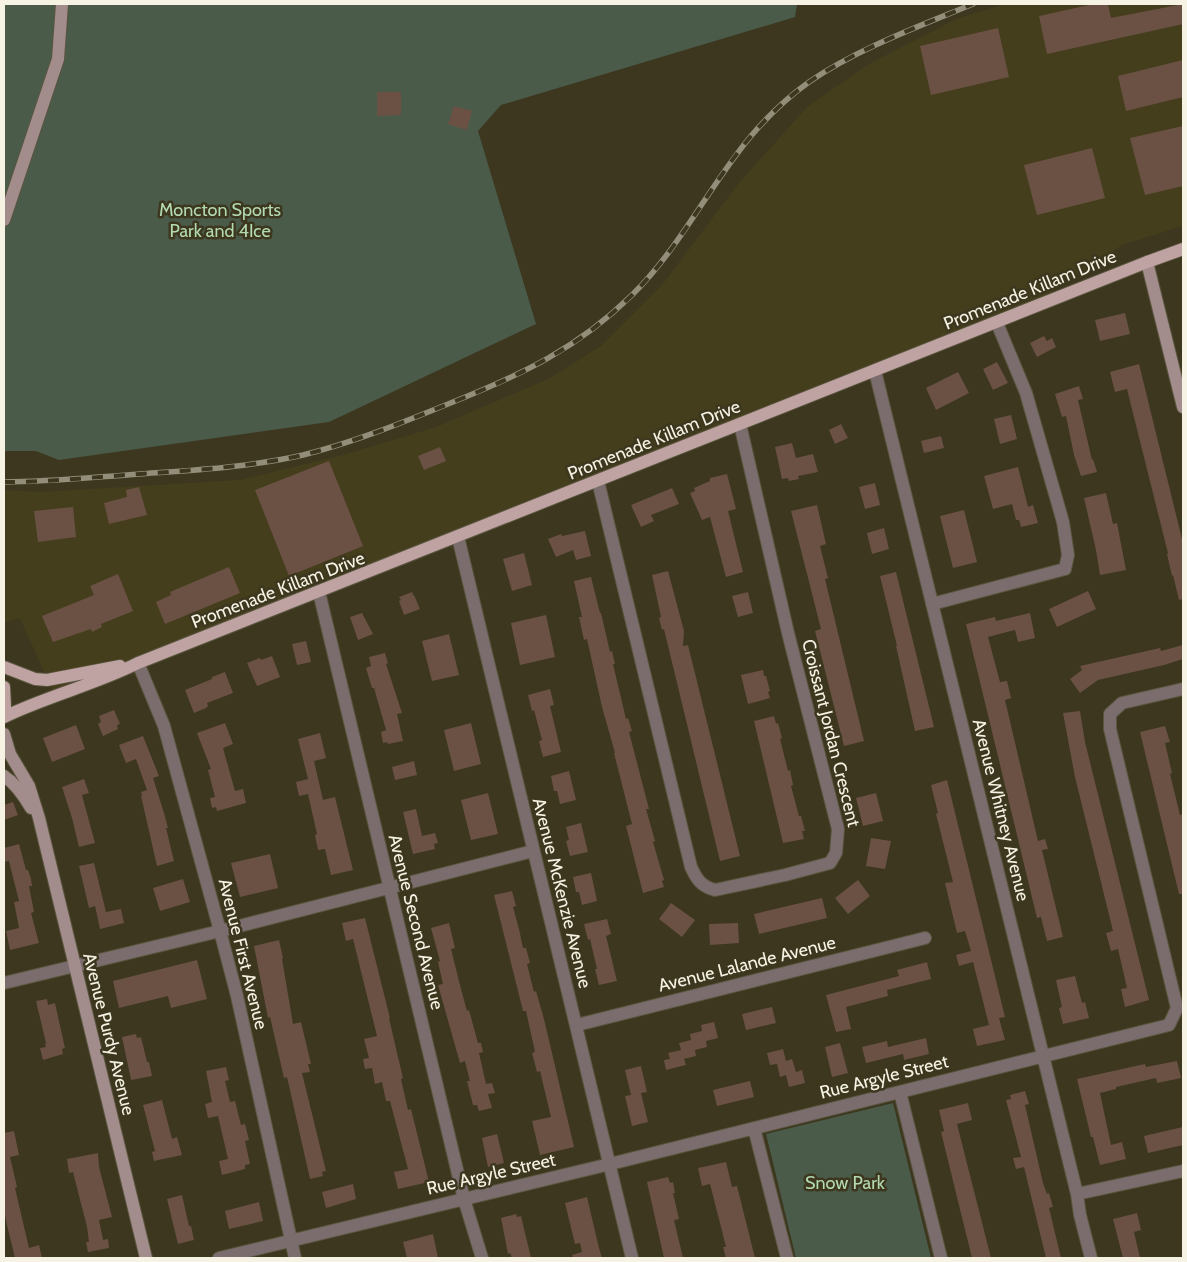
<svg xmlns="http://www.w3.org/2000/svg" width="1187" height="1262" viewBox="0 0 1187 1262" font-family="Cabin,sans-serif">
<style>
.built{fill:#443e1d}
.green{fill:#4b5b4a}
.building{fill:#6b5144}
.lines{fill:none;stroke-linecap:round;stroke-linejoin:round}
.street-casing{stroke:#5a553e;stroke-width:14}
.secondary-casing{stroke:#5a553e;stroke-width:14}
.primary-casing{stroke:#5a553e;stroke-width:14}
.street{stroke:#7b6d6d;stroke-width:12}
.secondary{stroke:#a28c8c;stroke-width:12}
.primary{stroke:#bfa3a3;stroke-width:12}
.rail-casing{stroke:#928e7a;stroke-width:5.5}
.rail{stroke:#3c371e;stroke-width:4;stroke-dasharray:11;stroke-linecap:butt}
.labels{text-anchor:middle;dominant-baseline:central;stroke-width:5;stroke-linejoin:round;paint-order:stroke}
.park-label{font-size:18px;fill:#b2d9b0;stroke:#3c371e}
.street-label{font-size:18px;fill:#f6f3e4;stroke:#3c371e}
</style>
<rect width="100%" height="100%" fill="#3c371e"/>
<!-- built -->
<path class="built" d="M1004 4H1183V226L1122 245 1007 321 56 699 20 618 4 623V490L40 492 239 480 343 455 436 427 548 379 601 346 662 285 738 184 807 107 867 65 956 19Z"/>
<!-- green -->
<path class="green" d="M4 4H797L795 17 501 105 478 131 536 324 329 422 59 460 36 451H4Z
M893 1103 931 1258H796L766 1134Z"/>
<!-- building -->
<path class="building" d="M1094 4H1108L1111 18 1183 4V24L1047 54 1039 16Z
M998 28 1009 77 931 95 920 46Z
M1183 60V97L1126 111 1118 76Z
M377 92H401V115L377 116Z
M454 106 472 111 467 130 448 124Z
M1183 126V186L1145 195 1130 138Z
M1092 148 1105 198 1037 215 1024 165Z
M1125 313 1130 334 1100 341 1095 320Z
M1044 336 1047 341 1052 338 1056 347 1037 357 1030 343Z
M997 362 1008 383 993 390 983 369Z
M1139 364 1183 543V599L1179 600 1173 575 1172 576 1167 554 1168 553 1127 389 1115 392 1110 372Z
M958 372 969 393 936 410 926 388Z
M1079 386 1083 399 1078 400 1092 460 1093 459 1097 472 1081 476 1074 455 1066 416 1062 417 1055 394Z
M1011 415 1017 439 1000 444 994 419Z
M841 424 848 438 835 444 829 430Z
M941 436 944 448 924 453 921 441Z
M792 443 796 458 813 454 818 472 798 476 799 479 789 481 788 478 782 479 775 447Z
M440 447 446 461 424 470 418 456Z
M329 461 363 546 289 576 255 490Z
M1018 467 1028 507 1033 505 1038 523 1021 527 1019 520H1016L1012 504 993 509 984 476Z
M727 474 736 509 728 511 743 572 726 577 710 517 702 520 690 493 695 491 694 488 710 481V478Z
M875 483 880 505 865 509 859 487Z
M139 487 147 515 109 524 104 503 127 497 126 490Z
M672 488 679 504 651 515 654 521 641 527 631 505Z
M1106 493 1113 524 1117 523 1126 570 1100 575 1096 550 1084 498Z
M817 505 826 544 820 546 828 578 825 579 864 741 844 746 815 631 821 629 791 511Z
M73 507 76 537 38 542 34 511Z
M964 510 977 562 953 568 940 516Z
M884 528 889 549 872 554 867 533Z
M585 531 591 556 576 560 573 550 556 557 548 539 561 534 562 536Z
M524 553 532 585 512 591 503 559Z
M229 567 240 593 165 624 156 602 171 595 170 592Z
M668 571 684 631 683 646 688 645 740 856 720 861 664 629 662 630 659 618 661 617 652 575Z
M896 572 934 727 915 731 896 646H897L880 576Z
M118 574 133 611 101 624 102 627 92 632 91 629 53 642 42 616 94 595 90 586Z
M591 577 600 613H601L610 652 612 651 615 664H613L626 719 628 718 632 731 629 732 649 809H646L655 841 653 842 664 880 662 881 664 887 643 893 626 826 632 824 614 753H615L602 707 587 639 584 640 579 617H582L574 581Z
M1088 591 1096 609 1057 627 1049 609Z
M412 592 413 595H414L420 609 404 615 399 601 401 600 399 597Z
M748 592 753 613 738 617 732 596Z
M362 613 373 634 358 640 350 617Z
M1030 613 1035 638 1018 642 1015 630 988 637 1000 682 1007 681 1011 698 1005 700 1038 841 1045 839 1048 849 1042 850 1063 937 1047 941 1041 917 1037 918 1030 889 966 624 995 617 996 621Z
M546 615 555 657 520 665 511 623Z
M449 634 459 675 432 681 422 641Z
M306 641 311 662 297 665 292 644Z
M1183 645V659L1164 665 1098 680 1080 693 1070 679 1082 670 1080 666 1160 648 1161 651Z
M385 653 388 663 386 664 402 713 397 714 403 741 388 744 387 742 383 743 381 732 386 730 374 688H372L366 668 371 666 369 657Z
M272 656 280 677 257 686 247 663 260 658 261 660Z
M763 670 764 676H766L770 691 768 692 770 698 748 704 741 675Z
M225 672 233 693 207 703 208 706 206 708 194 713 185 690 212 679V677Z
M550 689 554 705 550 706 561 752 543 757 539 741 542 740 534 710 532 711 528 695Z
M114 710 120 724 117 725 118 729 103 736 98 724 101 722 99 716Z
M1080 711 1085 742 1149 1000 1125 1007 1121 989 1127 988 1118 949 1111 951 1106 933 1113 931 1075 777 1063 713Z
M774 716 776 724 778 723 782 738 780 739 788 771 790 770 793 785 791 786 799 816H801L805 831H802L804 839 783 843 754 721Z
M225 723 233 744 223 748 235 791 243 789 246 803 217 811 216 807 212 808 210 798 215 797 208 770 211 769 197 733Z
M471 723 481 764 454 771 444 730Z
M76 725 85 749 52 762 43 738Z
M1165 726 1170 742 1165 743 1172 773 1170 774 1180 815 1183 814V894H1179L1140 732Z
M320 733 326 758 314 761 323 800 335 797 353 870 331 875 325 849 318 850 315 835 317 834 308 794 299 796 296 782 308 779 298 739Z
M143 736 159 776 153 778 164 813 168 828H166L174 861 157 866 141 796H142L141 792 147 790 136 759 126 763 119 745Z
M414 761 417 775 395 780 392 767Z
M569 771 576 800 560 804 557 791H554L551 776Z
M84 779 89 793 82 795 95 843 79 847 72 818 62 787Z
M947 780 1005 1017 999 1018 1005 1040 977 1046 973 1029 989 1025 973 962 959 966 956 955 971 951 965 931 957 933 945 883 953 882 936 814 938 813 931 785Z
M488 793 498 834 471 840 461 800Z
M876 793 883 821 863 826 856 798Z
M13 802 18 815 4 820V805Z
M416 809 422 836 435 833 438 843 434 844 435 849 413 854 403 812Z
M581 823 588 852 570 856 566 841 569 840 566 827Z
M871 838 891 841 885 869 866 866Z
M19 844 26 870H28L31 879 32 886H29L34 912 31 913 39 943 10 950 6 931 19 928 14 902 19 901 9 861 4 862V848Z
M270 854 278 888 240 897 231 863Z
M94 863 106 912 121 909 124 923 100 929 95 906 89 908 79 866Z
M591 873 597 901 582 905 579 892H576L573 877Z
M183 879 190 902 160 911 153 888Z
M858 880 870 896 848 914 835 898Z
M512 891 516 906 513 907 519 929 523 948H526L530 963 527 964 534 992 536 991 544 1019 574 1147 540 1155 532 1121 551 1117 540 1071 537 1072 532 1053 535 1052 526 1011H523L494 895Z
M822 898 827 918 759 934 754 914Z
M671 903 695 920 682 937 659 919Z
M365 918 390 1018H389L398 1057 403 1078 401 1079 408 1110 411 1109 429 1182 398 1189 394 1172 408 1169 390 1101H386L382 1082 375 1084 372 1068 365 1069 363 1059 369 1058 364 1039 377 1036 353 939 346 941 342 923Z
M607 919 611 934 606 936 617 981 599 985 595 969H597L590 939 588 940 584 924Z
M449 923 455 948 451 949 461 989 467 1011 469 1010 478 1043H481L483 1052 479 1053 486 1084 492 1083 495 1093 488 1094 492 1108 479 1111 477 1105H473L467 1081H470L465 1061 460 1063 438 985 443 984 438 962 440 961 431 928Z
M738 923 739 943 710 945 709 924Z
M279 940 283 958 282 959 293 1024 301 1022 311 1064H308L310 1072 302 1073 326 1171 322 1172 323 1176 310 1179 287 1077 284 1078 270 1017 268 1018 254 946Z
M197 960 207 999 171 1008 168 996 119 1008 113 981Z
M927 962 931 979 887 990 888 996 846 1007 851 1029 836 1032 826 995 899 976 897 970Z
M1075 976 1082 1003 1085 1002 1089 1018 1063 1024 1059 1008 1062 1007 1056 980Z
M47 999 48 1005 55 1003 65 1048 62 1049 63 1054 43 1060 40 1048 46 1047 45 1044 46 1043 36 1001Z
M772 1007 776 1023 746 1030 742 1014Z
M714 1022 718 1038 706 1041 707 1047 695 1050 696 1056 684 1059 686 1065 666 1070 664 1060 670 1059 668 1053 681 1050 679 1043 691 1040 690 1034 702 1031 701 1025Z
M136 1034 137 1038 141 1037 147 1062H149L152 1076 131 1080 122 1037Z
M926 1038 929 1054 904 1060 903 1054 866 1063 862 1047 887 1041 888 1047Z
M840 1043 848 1073 832 1077 825 1047Z
M783 1049 786 1061 792 1059 796 1072 802 1070 805 1083 789 1087 786 1075 780 1077 777 1064 770 1065 767 1053Z
M1177 1061 1181 1078 1157 1083 1156 1078 1116 1087V1089L1100 1093 1111 1145 1122 1142 1126 1159 1100 1165 1093 1137H1091L1077 1079 1145 1064 1146 1067Z
M641 1066 647 1092 641 1093 648 1122 632 1126 625 1096 631 1095 625 1070Z
M226 1067 229 1080 225 1081 230 1102 235 1101 241 1125 245 1124 249 1140 245 1141 250 1164 245 1165V1169L222 1175 219 1161 228 1159 218 1116 208 1118 205 1104 212 1102 206 1071Z
M750 1081 754 1097 717 1106 713 1090Z
M1025 1091 1029 1104 1025 1105 1043 1183 1047 1194 1049 1193 1053 1207 1049 1208 1061 1258H1046L1024 1167 1016 1169 1013 1158 1021 1157 1006 1100 1011 1099 1010 1095Z
M162 1100 172 1139 177 1137 182 1155 154 1161 152 1152 155 1151 143 1105Z
M968 1103 972 1120 957 1124 991 1258H972L941 1132 944 1131 939 1110Z
M1183 1127V1145L1148 1153 1144 1136Z
M14 1131 19 1155 10 1157 17 1187 15 1188 29 1248 39 1245 42 1258H15L7 1225 4 1210V1133Z
M497 1134 504 1163 488 1167 482 1138Z
M98 1153 99 1167 112 1217 99 1220 103 1240 108 1239 109 1248 88 1252 86 1242H89L87 1227 73 1172 69 1173 67 1159Z
M726 1162 732 1187 737 1186 755 1258H726L723 1247H726L710 1184 702 1186 698 1168Z
M668 1177 670 1183 673 1182 675 1193H673L679 1219 674 1220 683 1258H664L647 1182Z
M353 1184 356 1199 326 1208 322 1192Z
M182 1195 189 1226H191L194 1240 178 1244 167 1199Z
M587 1197 599 1248 602 1258H573L572 1255 582 1252 580 1243 575 1244 565 1203Z
M259 1202 263 1221 229 1229 225 1211Z
M1137 1213 1141 1230 1134 1232 1140 1258H1123L1113 1219Z
M516 1214 517 1217 521 1216 531 1258H512L510 1253 508 1254 501 1218Z
M433 1234 438 1258H407L403 1242Z"/>
<g class="lines">
<!-- street casing -->
<g class="street-casing">
<path id="street" d="M875 371 1077 1194 1080 1215 1091 1258
M598 481 691 867C697 880 701 886 715 890L785 875 830 863 836 853 838 829 788 633 740 424
M458 537 632 1258
M319 592 464 1199 482 1258
M932 604 1065 569 1068 555 1063 522 1026 393 997 323
M138 663 164 726 220 931 237 996 295 1258
M4 983 220 931 533 851
M577 1025 925 938
M900 1092 941 1258
M754 1128 787 1258
M1077 1194 1183 1171
M219 1258 610 1164 1169 1025 1177 1008 1110 729V714L1122 703 1183 689"/>
</g>
<!-- secondary casing -->
<g class="secondary-casing">
<path id="secondary" d="M4 220 58 59 62 4
M1147 262 1183 407
M4 734 10 754 29 786 39 818 146 1258
M4 776C16 784 24 796 31 808"/>
</g>
<!-- primary casing -->
<g class="primary-casing">
<path id="primary" d="M4 667 35 679 47 680 120 666
M4 687 5 707 4 715
M4 717C47 696 94 685 138 663L1147 262 1183 249"/>
</g>
<!-- street -->
<use href="#street" class="street"/>
<!-- secondary -->
<use href="#secondary" class="secondary"/>
<!-- primary -->
<use href="#primary" class="primary"/>
<!-- rail casing -->
<g class="rail-casing">
<path id="rail" d="M4 482C49 482 95 477 140 474 195 470 250 467 303 455 355 442 404 422 453 402 523 374 578 348 632 295 680 248 709 186 751 136 768 116 788 97 809 82 857 49 920 26 973 4"/>
</g>
<!-- rail -->
<use href="#rail" class="rail"/>
</g>
<g class="labels">
<!-- park labels -->
<g class="park-label">
<text x="220" y="210">Moncton Sports<tspan x="220" dy="21">Park and 4Ice</tspan></text>
<text x="845" y="1183">Snow Park</text>
</g>
<!-- street labels -->
<g class="street-label">
<text transform="translate(1030 290) rotate(-22)">Promenade Killam Drive</text>
<text transform="translate(654 440) rotate(-22)">Promenade Killam Drive</text>
<text transform="translate(278 590) rotate(-21)">Promenade Killam Drive</text>
<text transform="translate(831 733) rotate(76)">Croissant Jordan Crescent</text>
<text transform="translate(1001 810) rotate(76)">Avenue Whitney Avenue</text>
<text transform="translate(562 893) rotate(76)">Avenue McKenzie Avenue</text>
<text transform="translate(416 922) rotate(76)">Avenue Second Avenue</text>
<text transform="translate(243 954) rotate(76)">Avenue First Avenue</text>
<text transform="translate(747 964) rotate(-14)">Avenue Lalande Avenue</text>
<text transform="translate(109 1034) rotate(76)">Avenue Purdy Avenue</text>
<text transform="translate(884 1077) rotate(-14)">Rue Argyle Street</text>
<text transform="translate(491 1174) rotate(-13)">Rue Argyle Street</text>
</g>
</g>
<!-- border -->
<rect width="1187" height="1262" fill="none" stroke="#f6f3e4" stroke-width="10"/>
</svg>
